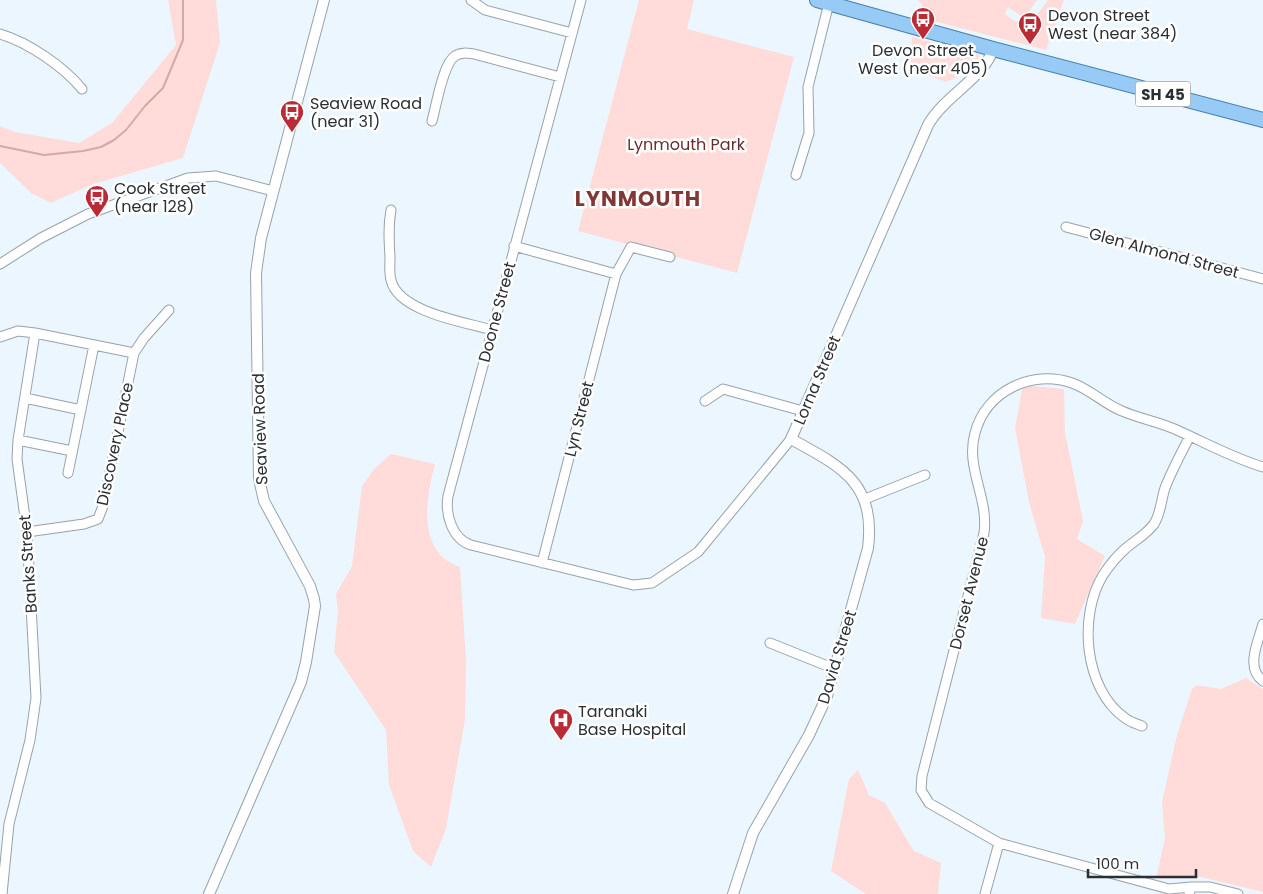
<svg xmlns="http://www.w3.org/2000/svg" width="1263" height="894" viewBox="0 0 1263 894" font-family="Poppins,sans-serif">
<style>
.green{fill:#ffdcd9}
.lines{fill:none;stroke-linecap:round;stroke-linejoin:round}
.stream{stroke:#d5a8a5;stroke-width:2}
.minor-casing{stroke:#97a2ad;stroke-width:11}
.tertiary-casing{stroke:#97a2ad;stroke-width:12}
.primary-casing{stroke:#447eae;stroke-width:16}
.minor{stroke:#fff;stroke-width:9}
.tertiary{stroke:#fff;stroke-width:10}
.primary{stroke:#97cbf6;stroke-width:14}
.labels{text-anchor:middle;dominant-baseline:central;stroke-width:5;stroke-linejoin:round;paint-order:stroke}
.shield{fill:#fff;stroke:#6a6d70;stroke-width:1}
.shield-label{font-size:15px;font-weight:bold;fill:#2a2f33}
.poi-label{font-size:16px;fill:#2a2f33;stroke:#fff;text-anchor:start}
.park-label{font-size:16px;fill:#672d2c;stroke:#fff}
.street-label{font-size:16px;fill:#2a2f33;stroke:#fff}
.district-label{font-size:21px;font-weight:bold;letter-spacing:1px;fill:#803837;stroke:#fff}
</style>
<rect width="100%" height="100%" fill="#ecf6ff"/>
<!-- green -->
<path class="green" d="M168 0H216L220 43 183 158 93 184 51 203 31 193 0 163V126L15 132 79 143 112 123 176 45Z
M639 0H694L687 29 794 57 737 273 578 231Z
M918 0H1037L1024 18 1008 7 1005 14 1016 22 1021 20 1028 26 1048 0H1064L1046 50 933 21Z
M912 37 978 54 980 57 955 78 946 82 910 69Z
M1023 385 1064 389 1065 432 1083 521 1077 539 1105 556 1075 624 1041 618 1045 557 1029 502 1015 428Z
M391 454 435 464C426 499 416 552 460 567L466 660 465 720 446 829 431 867 413 851 389 785 386 730 334 652 338 612 336 594 352 566 362 486 374 469Z
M1246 678 1263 689V892L1201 877 1156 878 1165 838 1162 802 1177 735 1192 689 1197 685 1221 689Z
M858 770 869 795 885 803 914 851 941 863 938 894H866L831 871 849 779Z"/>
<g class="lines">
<!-- stream -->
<path class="stream" d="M0 146 44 155 83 151 101 147 114 140 126 130 145 106 163 88 183 40V0"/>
<!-- minor casing -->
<g class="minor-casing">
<path id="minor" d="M471 0 485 10 572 33
M581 0 448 496C445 514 452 539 471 545L633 585 652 583 698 552 791 439
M0 34C28 42 64 67 82 89
M432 121C436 107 443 63 455 56 461 52 467 53 474 54L560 77
M796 175 809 133 808 87 829 3
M391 210C388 226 389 241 390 257 390 264 389 273 391 280 398 312 465 322 492 330
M1066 227 1263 279
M514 246 616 274
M0 264 41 238 88 214 188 178 216 176 273 191
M0 337 18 331 35 333
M25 398 81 410
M705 401 723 389 803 411
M18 440 72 451
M68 473 94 345
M865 499 925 475
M27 532 84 524 98 519 103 506 134 353 144 338 169 310
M542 563 616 274 631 247 670 257
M1263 624C1258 642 1245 668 1263 681
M770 643 835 669
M1142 726C1137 724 1130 722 1125 718 1084 689 1078 616 1103 575 1109 566 1117 556 1125 549 1134 541 1147 534 1154 524 1161 513 1161 500 1165 488 1172 470 1181 453 1190 436
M1191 887 1169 889 999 843 929 803 921 790 922 776 984 533C989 498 965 468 975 433 986 391 1032 369 1072 383 1090 389 1104 404 1122 411 1140 419 1161 422 1179 431 1208 444 1233 458 1263 467
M2 894 9 824 30 740 36 698 27 532 17 459 18 440 35 333 134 353
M985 894 999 843
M1189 894 1191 887H1210L1238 894"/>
</g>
<!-- tertiary casing -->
<g class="tertiary-casing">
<path id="tertiary" d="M209 894 301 682 306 662 315 606 314 599 310 586 264 501 259 479 256 273 261 238 324 0
M733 894 753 833 809 735 827 696 868 548C876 483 842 467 791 439L928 125C944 96 985 77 993 49"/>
</g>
<!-- primary casing -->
<g class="primary-casing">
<path id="primary" d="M817 0 993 49 1263 120"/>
</g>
<!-- minor -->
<use href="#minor" class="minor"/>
<!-- tertiary -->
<use href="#tertiary" class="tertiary"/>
<!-- primary -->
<use href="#primary" class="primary"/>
</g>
<!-- icons -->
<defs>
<g id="bus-pin" transform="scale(1.25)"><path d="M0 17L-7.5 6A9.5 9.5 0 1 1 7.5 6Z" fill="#bb2b35" stroke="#fff"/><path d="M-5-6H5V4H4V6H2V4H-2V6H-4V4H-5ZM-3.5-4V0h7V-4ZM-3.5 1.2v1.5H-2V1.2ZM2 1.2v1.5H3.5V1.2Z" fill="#fff"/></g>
<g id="hospital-pin" transform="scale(1.25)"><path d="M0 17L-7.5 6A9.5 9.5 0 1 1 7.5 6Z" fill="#bb2b35" stroke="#fff"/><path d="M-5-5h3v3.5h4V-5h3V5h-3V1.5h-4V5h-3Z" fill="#fff"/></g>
</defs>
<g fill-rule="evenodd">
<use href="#bus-pin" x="923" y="19"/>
<use href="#bus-pin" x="1030" y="24"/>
<use href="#bus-pin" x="292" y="112"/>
<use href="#bus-pin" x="97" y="197"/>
<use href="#hospital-pin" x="561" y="720"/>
</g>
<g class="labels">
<!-- shield labels -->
<rect class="shield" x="1135.5" y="81.5" width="55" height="25" rx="4"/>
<g class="shield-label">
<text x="1163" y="94">SH 45</text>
</g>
<!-- poi labels -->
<g class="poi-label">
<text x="1048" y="15">Devon Street<tspan x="1048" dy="18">West (near 384)</tspan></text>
<text x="923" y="50" text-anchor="middle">Devon Street<tspan x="923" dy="18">West (near 405)</tspan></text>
<text x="310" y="103">Seaview Road<tspan x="310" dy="18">(near 31)</tspan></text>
<text x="114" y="188">Cook Street<tspan x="114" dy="18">(near 128)</tspan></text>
<text x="578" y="711">Taranaki<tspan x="578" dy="18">Base Hospital</tspan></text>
</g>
<!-- park labels -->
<g class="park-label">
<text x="686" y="144">Lynmouth Park</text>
</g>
<!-- street labels -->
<g class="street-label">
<text transform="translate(1164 253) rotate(15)">Glen Almond Street</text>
<text transform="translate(497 312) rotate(-75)">Doone Street</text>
<text transform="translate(817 380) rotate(-67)">Lorna Street</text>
<text transform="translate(579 419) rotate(-76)">Lyn Street</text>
<text transform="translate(260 429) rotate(-92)">Seaview Road</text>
<text transform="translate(115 444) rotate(-78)">Discovery Place</text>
<text transform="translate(28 564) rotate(-94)">Banks Street</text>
<text transform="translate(969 593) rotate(-76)">Dorset Avenue</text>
<text transform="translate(837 657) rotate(-73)">David Street</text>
</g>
<!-- district labels -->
<g class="district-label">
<text x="638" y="198">LYNMOUTH</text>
</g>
</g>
<!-- scale -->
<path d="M1088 869v8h108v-8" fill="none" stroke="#2a2f33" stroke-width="2.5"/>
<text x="1096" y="869" font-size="15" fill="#2a2f33" stroke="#ffffff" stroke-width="4" paint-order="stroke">100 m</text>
</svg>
